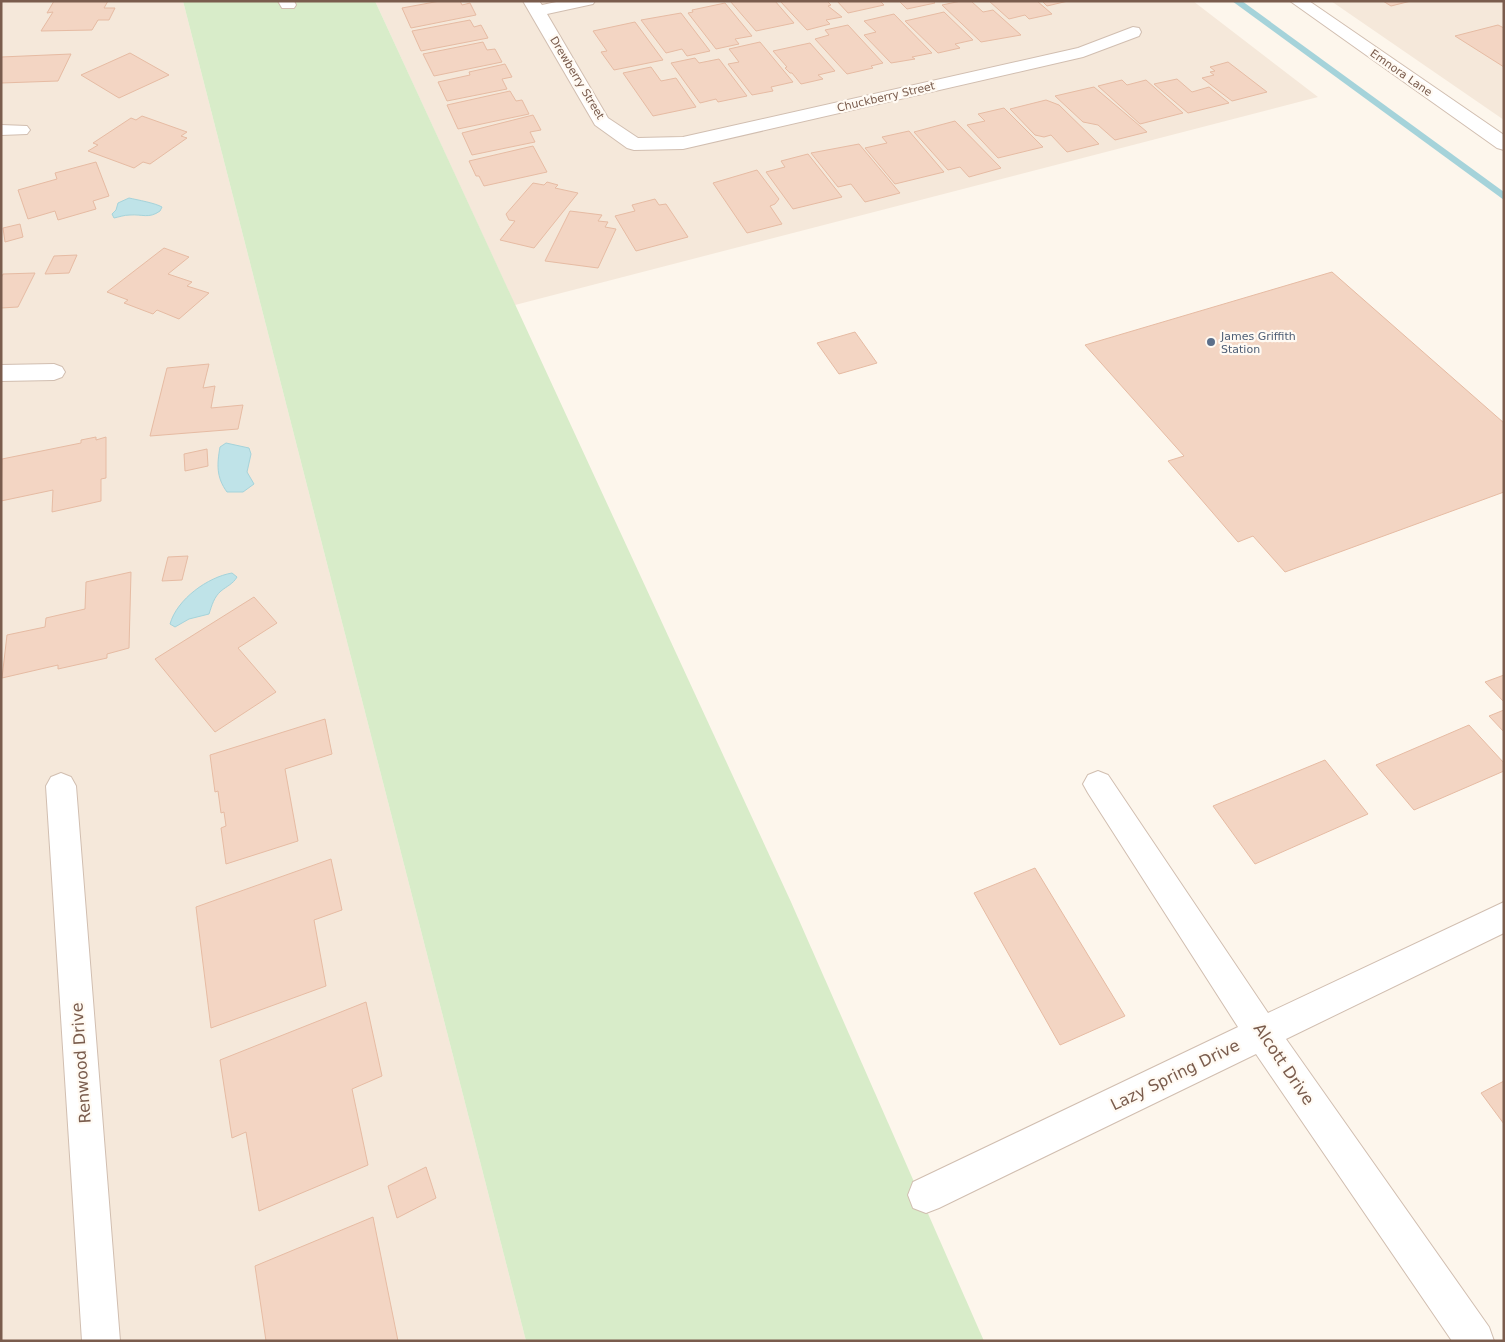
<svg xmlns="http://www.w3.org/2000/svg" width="1505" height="1342" viewBox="0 0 1505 1342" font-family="'DejaVu Sans',sans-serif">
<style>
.residential{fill:#f5e8da}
.green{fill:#d8ecc9}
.water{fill:#bfe3e8;stroke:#a5d3da}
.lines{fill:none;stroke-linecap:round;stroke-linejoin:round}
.stream{fill:#a5d3da;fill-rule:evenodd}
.building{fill:#f3d5c3;stroke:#e6bba3}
.minor-casing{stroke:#d1beb0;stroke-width:2}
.minor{fill:#fff;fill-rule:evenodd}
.service-dot{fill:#5c6f8a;stroke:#fffaf3;stroke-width:2}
.labels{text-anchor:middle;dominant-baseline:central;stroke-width:4.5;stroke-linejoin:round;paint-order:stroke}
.far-street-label{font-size:11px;fill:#7a5c4d;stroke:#fffaf3}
.far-service-label{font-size:11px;fill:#4e5e75;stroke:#fffaf3;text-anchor:start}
.near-street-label{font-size:16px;fill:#7a5c4d;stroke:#fffaf3}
</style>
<rect width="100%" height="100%" fill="#fdf6ec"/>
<!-- residential -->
<path class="residential" d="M1 1H183L526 1341H1Z
M375 1H1193L1318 97 515 305Z
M1331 1H1504V120Z"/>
<!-- green -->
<path class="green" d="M183 1H375L791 902 984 1341H526Z"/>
<!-- water -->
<path class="water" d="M129 198C138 200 155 203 162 207L160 211C149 219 142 214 130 215 124 215 119 217 114 218L112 214 116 210 118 203Z
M226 443 249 448 251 454 247 472 254 484 243 492H227C216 477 217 464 220 447Z
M232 573 237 577C233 584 227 586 221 591 214 597 212 605 209 614L189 619 175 627 170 624C177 599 208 577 232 573Z"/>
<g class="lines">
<!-- stream -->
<path class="stream" d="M1232 1H1242L1504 192V200Z"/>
</g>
<!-- building -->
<path class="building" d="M54 1H108L104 8H115L109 20H98L92 30 41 31 53 12 47 13Z
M440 1H460L462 5 470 3 476 15 411 28 402 8Z
M730 1H775L794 23 756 31Z
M780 1H827L831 5 828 6 842 17 826 20 830 24 807 30Z
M837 1H880L884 5 848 13Z
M899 1H933L935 3 907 9Z
M961 1H971L983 12 993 10 1021 35 981 42 942 5Z
M989 1H1037L1052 14 1029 19 1025 15 1009 19Z
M1042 1H1068L1047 6Z
M1383 1H1411L1391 6Z
M725 3 752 36 735 39 739 44 716 49 688 13 693 12 692 10Z
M944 12 973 40 955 44 960 48 938 53 905 21Z
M681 13 710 51 687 56 682 49 666 53 641 20Z
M894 14 932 53 912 57 915 59 891 63 864 35 876 32 864 21Z
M470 20 474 27 481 25 488 38 421 51 412 31Z
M635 22 663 60 614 70 601 52 607 51 593 31Z
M848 25 883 63 871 66 873 68 847 74 815 39 829 35 825 30Z
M1498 25 1504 28V67L1455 36Z
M483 42 487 50 495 49 502 62 434 76 423 54Z
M760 42 793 82 771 87 773 91 752 95 728 64 739 62 729 49Z
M810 43 835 71 818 75 823 79 801 84 792 73H790L785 68 787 67 773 51Z
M130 53 169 75 119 98 81 75Z
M71 54 58 81 1 83V57Z
M695 58 699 63 719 59 747 96 718 102 716 99 700 103 671 63Z
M1228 62 1267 92 1232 101 1202 78 1214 75 1210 72 1215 71 1210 67Z
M505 64 512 77 502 79 507 89 447 101 438 82 470 75 469 72Z
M651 67 661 81 676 78 696 107 653 116 623 73Z
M1177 79 1192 92 1209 87 1229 103 1188 113 1154 84Z
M1122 80 1127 85 1146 80 1183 113 1140 124 1098 86Z
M1094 87 1120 109 1147 132 1115 140 1098 125 1083 122 1055 96Z
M510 91 516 101 522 100 529 114 458 129 447 105Z
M1046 100 1059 105 1099 144 1067 152 1051 135 1044 137 1035 135 1010 109Z
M1004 108 1043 147 998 158 967 125 985 121 978 114Z
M533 115 541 130 530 132 535 142 472 155 462 133Z
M142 116 187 132 181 136 187 138 150 164 143 162 134 168 88 151 98 145 93 143 131 118 136 120Z
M955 121 1001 168 969 177 960 167 948 170 914 132Z
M909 131 944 172 895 184 865 148 887 143 882 137Z
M859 144 900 193 865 202 851 184 838 187 811 153Z
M533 146 547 172 484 186 479 176H476L469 161Z
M808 154 842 197 793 209 766 172 785 167 781 161Z
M96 162 109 196 93 201 96 209 58 220 55 211 28 219 18 190 57 179 55 173Z
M757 170 779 199 775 204 770 206 782 224 747 233 713 183Z
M547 182 558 185 555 188 578 193 534 248 500 240 515 221 509 220 506 214 533 183 544 185Z
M655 199 659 205 666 204 688 237 636 251 615 216 635 211 632 205Z
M570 211 602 215 598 221 608 222 605 227 616 229 598 268 545 261Z
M20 224 23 237 5 242 3 228Z
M164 248 189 257 168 274 192 282 187 286 209 293 179 319 157 310 153 314 124 303 128 300 107 292Z
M77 255 69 273 45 274 54 256Z
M1332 272 1504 423V492L1285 572 1253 536 1238 542 1168 461 1184 456 1085 345Z
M35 273 18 307 1 308V278L3 274Z
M855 332 877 363 839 374 817 343Z
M209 364 203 388 215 386 211 408 243 405 238 429 150 436 167 368Z
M96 437V440L106 437V478L101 479V501L52 512 53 490 1 501 2 459 81 443V440Z
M207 449 208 466 185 471 184 454Z
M188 556 182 580 162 581 168 557Z
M131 572 129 648 107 654V658L58 669V665L2 678 7 635 45 627 46 618 85 609 86 582Z
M254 597 277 623 238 648 276 692 215 732 155 659Z
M1504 675V702L1485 682Z
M1504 710V732L1489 716Z
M325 719 332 754 285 769 298 841 226 864 221 828 226 826 224 812 221 813 218 791 215 792 210 755Z
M1469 725 1504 763V771L1414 810 1376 765Z
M1325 760 1368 814 1255 864 1213 806Z
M331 859 342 910 314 920 326 986 211 1028 196 907Z
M1035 868 1125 1016 1060 1045 974 893Z
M366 1002 382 1076 352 1089 368 1165 259 1211 246 1132 232 1138 220 1060Z
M1504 1081V1124L1481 1093Z
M426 1167 436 1198 397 1218 388 1186Z
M373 1217 398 1341H266L255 1266Z"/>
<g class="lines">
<!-- minor casing -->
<g class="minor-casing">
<path id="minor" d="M278 1H294L296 5 294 8H282Z
M523 1H539L542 5 561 1H595L593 4 547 14 608 118 638 138 683 137 1078 48 1133 27 1139 28 1141 32 1139 36 1083 57 683 149 634 150 627 148 595 125Z
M1290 1H1309L1504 135V150L1497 148Z
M1 125 27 126 30 130 27 134 1 135Z
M54 364 62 367 65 372 62 377 54 380 1 381V365Z
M1098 771 1108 775 1268 1013 1504 902V933L1286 1039 1489 1327 1494 1341H1452L1256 1054 939 1208 926 1213 913 1208 908 1195 913 1182 1238 1027 1088 793 1083 784 1088 775Z
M61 773 71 777 76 786 120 1341H82L46 786 51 777Z"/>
</g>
<!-- minor -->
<use href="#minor" class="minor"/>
</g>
<!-- markers -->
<circle class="service-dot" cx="1211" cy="342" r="5"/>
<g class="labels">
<!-- far-street labels -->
<g class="far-street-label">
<text transform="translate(1401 73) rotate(35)">Emnora Lane</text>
<text transform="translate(577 78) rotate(59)">Drewberry Street</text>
<text transform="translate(886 97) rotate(-13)">Chuckberry Street</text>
</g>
<!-- far-service labels -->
<g class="far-service-label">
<text x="1221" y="336">James Griffith<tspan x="1221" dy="13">Station</tspan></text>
</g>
<!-- near-street labels -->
<g class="near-street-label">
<text transform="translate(81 1063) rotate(-94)">Renwood Drive</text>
<text transform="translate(1284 1064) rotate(56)">Alcott Drive</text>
<text transform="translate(1175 1075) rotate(-26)">Lazy Spring Drive</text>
</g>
</g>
<!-- border -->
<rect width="1505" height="1342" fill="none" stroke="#7a5c4d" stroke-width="5"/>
</svg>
